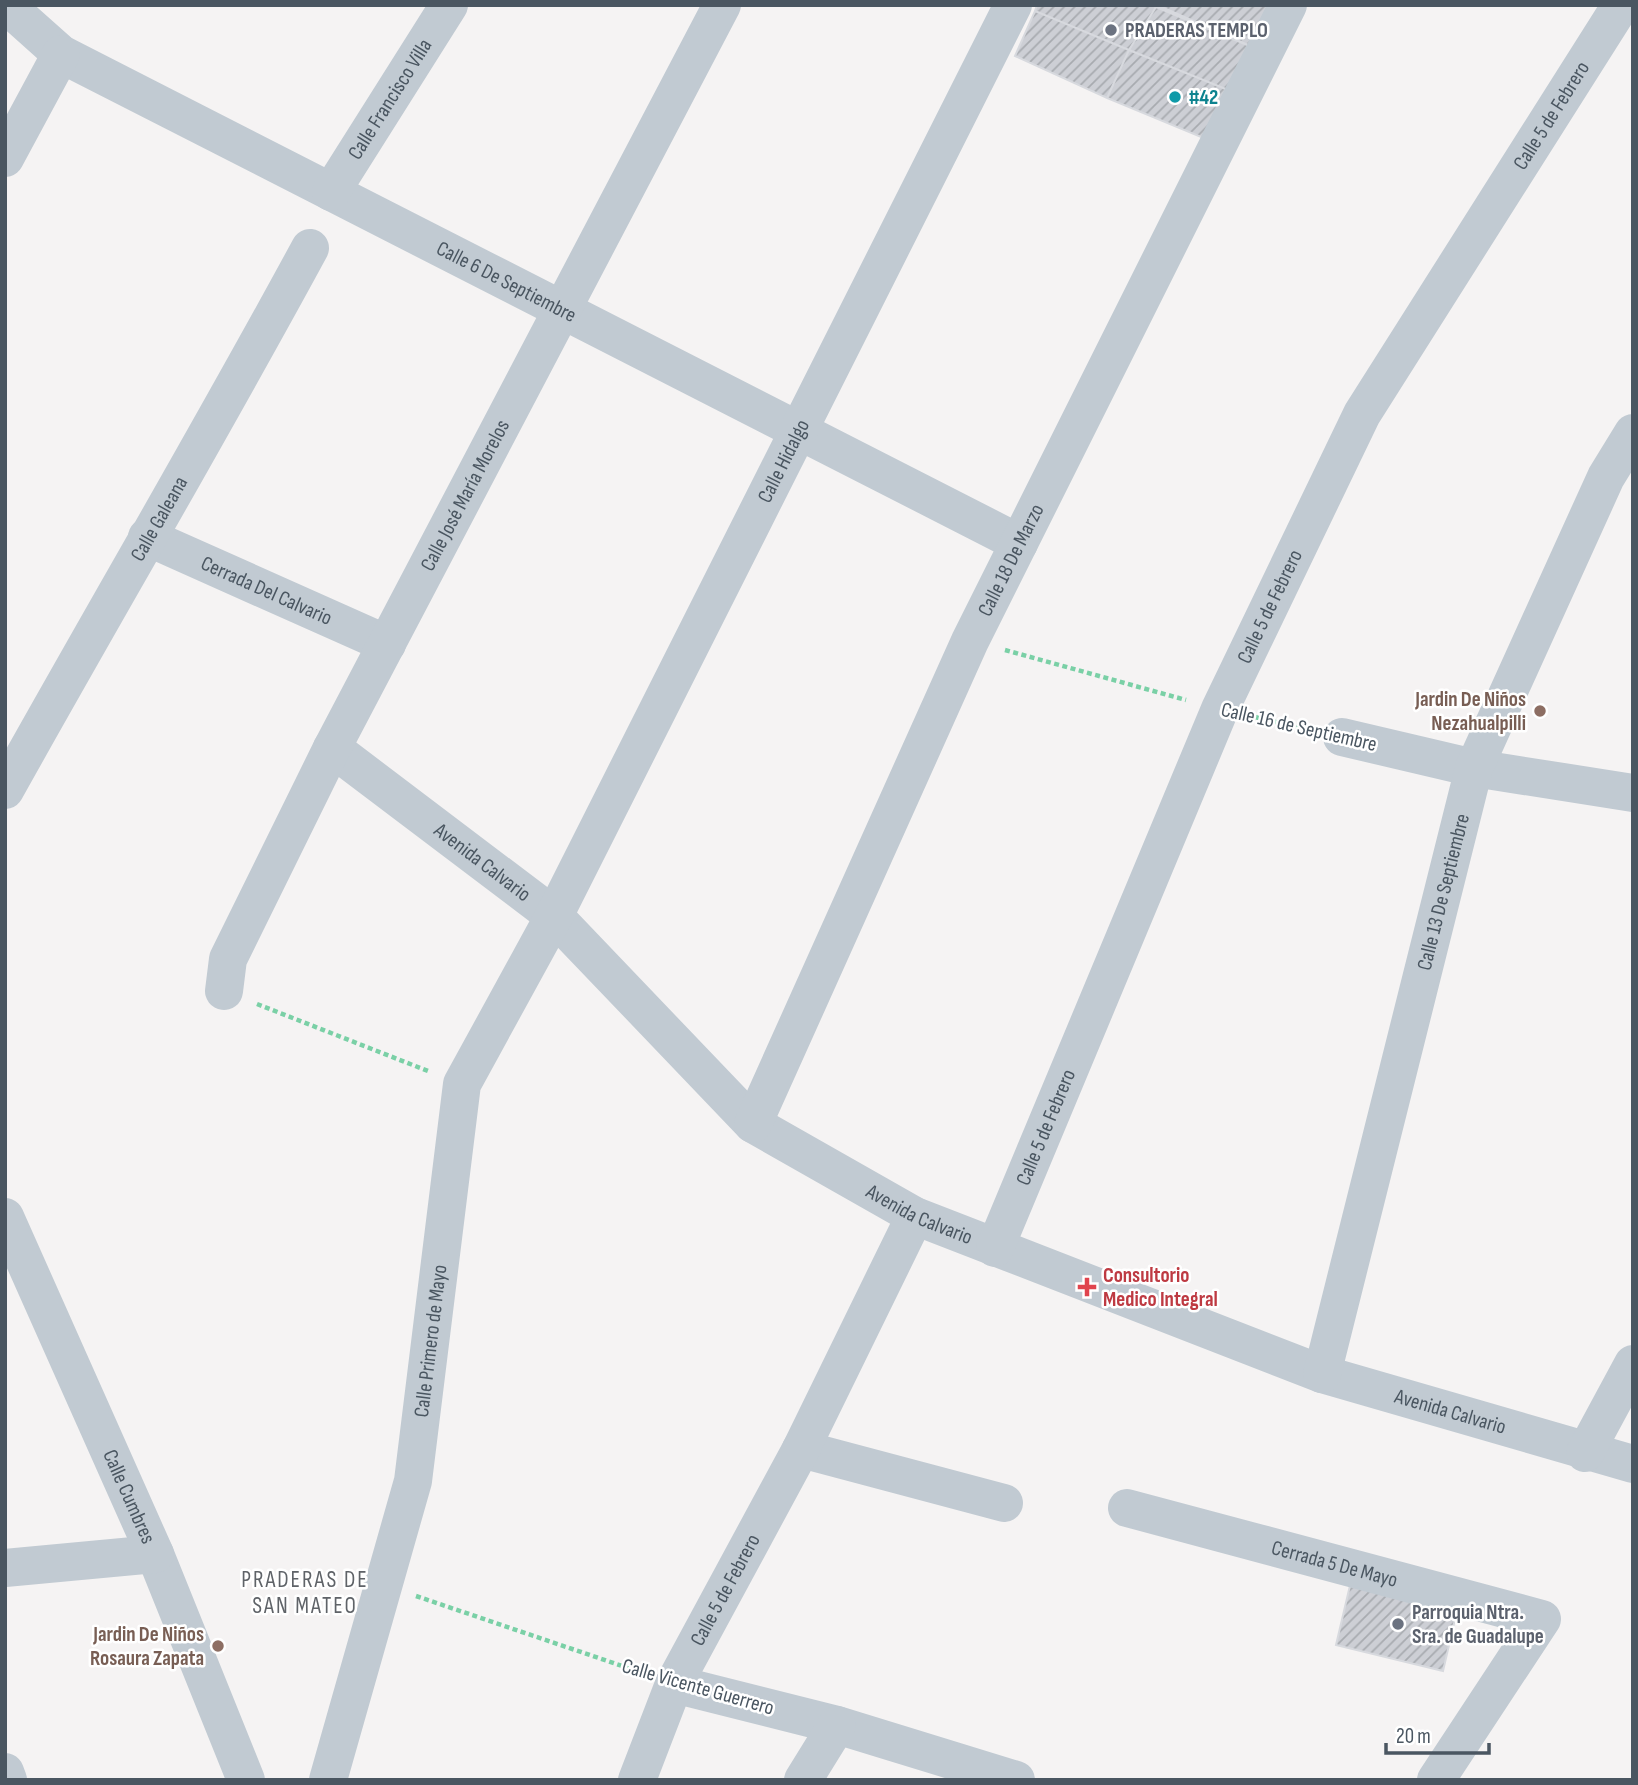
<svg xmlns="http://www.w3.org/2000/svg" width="1638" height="1785" viewBox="0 0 1638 1785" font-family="'Sofia Sans Condensed',sans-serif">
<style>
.building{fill:url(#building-hatch);stroke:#d7d9de;stroke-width:2}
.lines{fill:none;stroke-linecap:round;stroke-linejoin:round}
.path{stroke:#7ad0a6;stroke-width:4.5;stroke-dasharray:5 3.5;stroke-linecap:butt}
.minor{stroke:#c1cad2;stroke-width:38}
.worship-dot{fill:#6b7280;stroke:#fff;stroke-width:2.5}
.culture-dot{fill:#0f9aa8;stroke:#fff;stroke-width:2.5}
.education-dot{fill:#8d6e63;stroke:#fff;stroke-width:2.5}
.health-dot{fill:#e0444e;stroke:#fff;stroke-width:2.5}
.labels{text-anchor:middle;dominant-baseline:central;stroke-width:5;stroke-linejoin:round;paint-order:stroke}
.worship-label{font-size:21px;font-weight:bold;fill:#5b616d;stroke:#fff;text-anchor:start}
.culture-label{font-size:21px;font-weight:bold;fill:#0d838f;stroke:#fff;text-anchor:start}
.street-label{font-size:21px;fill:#4a5661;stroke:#fff}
.education-label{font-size:21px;font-weight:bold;fill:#785e54;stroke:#fff;text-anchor:end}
.health-label{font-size:21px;font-weight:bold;fill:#be3a42;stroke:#fff;text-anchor:start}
.neighbourhood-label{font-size:23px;letter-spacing:2px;fill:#5f6368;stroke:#fff}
</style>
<defs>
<pattern id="building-hatch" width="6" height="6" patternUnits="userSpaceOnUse" patternTransform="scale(1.75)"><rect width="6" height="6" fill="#cdcfd5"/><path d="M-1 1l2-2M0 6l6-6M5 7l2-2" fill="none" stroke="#a8abb0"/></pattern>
</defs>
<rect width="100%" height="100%" fill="#f5f3f3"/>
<!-- building -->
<path class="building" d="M1037 5H1152L1156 7 1129 50 1035 11Z
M1157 5H1288L1264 52Z
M1156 7 1264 52 1243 96 1129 50Z
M1035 11 1129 50 1107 98 1015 56Z
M1129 50 1243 96 1218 144 1107 98Z
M1352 1577 1459 1602 1443 1671 1336 1645Z"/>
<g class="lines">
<!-- path -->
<path class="path" d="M1005 650 1186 700
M1255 717 1308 730
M257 1004 428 1071
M416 1596 640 1672"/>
<!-- minor -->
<g class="minor">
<path id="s1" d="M6 5 61 54 1019 543"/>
<path d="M5 158 61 54"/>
<path id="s2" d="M331 192 449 5"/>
<path id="s3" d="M147 537 387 644"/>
<path d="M1342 737 1474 768 1633 793"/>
<path id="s4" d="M332 748 554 916 753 1124 915 1216 1322 1374 1633 1464"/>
<path id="s5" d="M5 790C106 609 211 431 310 248"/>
<path id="s6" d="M224 991 228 959 332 748 722 5"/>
<path id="s7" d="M753 1124 970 641 1288 5"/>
<path id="s8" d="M5 1217 155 1554 246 1780"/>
<path id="s9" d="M995 1248 1220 709 1362 414 1621 5"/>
<path id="s10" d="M1322 1374 1474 768 1606 477 1633 433"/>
<path d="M801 1449 1004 1503"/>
<path d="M1585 1453 1633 1364"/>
<path id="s11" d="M1127 1508 1542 1619 1436 1780"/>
<path d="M5 1568 155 1554"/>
<path d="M674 1684 837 1725 1016 1780"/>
<path d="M5 1772 8 1780"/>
<path id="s12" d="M328 1780 413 1481 462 1084 554 916 1013 5"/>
<path id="s13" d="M637 1780 674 1684 801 1449 915 1216"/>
<path d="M803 1780 837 1725"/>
</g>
</g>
<!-- markers -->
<g class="worship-dot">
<circle cx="1111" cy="30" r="7"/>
<circle cx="1398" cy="1624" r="7"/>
</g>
<circle class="culture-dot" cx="1175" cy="97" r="7"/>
<g class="education-dot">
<circle cx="1540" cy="711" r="7"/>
<circle cx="218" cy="1646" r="7"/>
</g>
<path class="health-dot" d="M1083.5 1276.5h7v7h7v7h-7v7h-7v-7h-7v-7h7z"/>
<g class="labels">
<!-- worship labels -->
<g class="worship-label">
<text x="1125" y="30">PRADERAS TEMPLO</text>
<text x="1412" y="1612">Parroquia Ntra.<tspan x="1412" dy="24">Sra. de Guadalupe</tspan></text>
</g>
<!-- culture labels -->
<g class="culture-label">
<text x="1189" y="97">#42</text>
</g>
<!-- street labels -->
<g class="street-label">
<text stroke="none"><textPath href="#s2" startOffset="110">Calle Francisco Villa</textPath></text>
<text stroke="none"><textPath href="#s9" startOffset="1265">Calle 5 de Febrero</textPath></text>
<text stroke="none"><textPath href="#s1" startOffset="574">Calle 6 De Septiembre</textPath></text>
<text stroke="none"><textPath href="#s12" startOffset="1412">Calle Hidalgo</textPath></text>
<text stroke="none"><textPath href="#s6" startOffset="553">Calle José María Morelos</textPath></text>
<text stroke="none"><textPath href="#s5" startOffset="312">Calle Galeana</textPath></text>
<text stroke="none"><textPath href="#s7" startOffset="620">Calle 18 De Marzo</textPath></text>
<text stroke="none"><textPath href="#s3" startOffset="131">Cerrada Del Calvario</textPath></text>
<text stroke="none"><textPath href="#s9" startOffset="698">Calle 5 de Febrero</textPath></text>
<text transform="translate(1299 727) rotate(13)">Calle 16 de Septiembre</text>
<text stroke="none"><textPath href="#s4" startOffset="189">Avenida Calvario</textPath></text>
<text stroke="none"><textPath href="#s10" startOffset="497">Calle 13 De Septiembre</textPath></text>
<text stroke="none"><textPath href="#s9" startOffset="131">Calle 5 de Febrero</textPath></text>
<text stroke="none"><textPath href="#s4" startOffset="756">Avenida Calvario</textPath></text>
<text stroke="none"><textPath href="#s12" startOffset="452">Calle Primero de Mayo</textPath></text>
<text stroke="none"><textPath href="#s4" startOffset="1323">Avenida Calvario</textPath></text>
<text stroke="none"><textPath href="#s8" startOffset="306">Calle Cumbres</textPath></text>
<text stroke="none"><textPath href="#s11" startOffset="215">Cerrada 5 De Mayo</textPath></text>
<text stroke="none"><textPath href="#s13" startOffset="210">Calle 5 de Febrero</textPath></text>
<text transform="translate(698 1687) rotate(16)">Calle Vicente Guerrero</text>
</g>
<!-- education labels -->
<g class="education-label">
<text x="1526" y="699">Jardin De Niños<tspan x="1526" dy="24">Nezahualpilli</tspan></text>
<text x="204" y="1634">Jardin De Niños<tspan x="204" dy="24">Rosaura Zapata</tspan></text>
</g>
<!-- health labels -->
<g class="health-label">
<text x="1103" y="1275">Consultorio<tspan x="1103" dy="24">Medico Integral</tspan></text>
</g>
<!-- neighbourhood labels -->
<g class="neighbourhood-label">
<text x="305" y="1580">PRADERAS DE<tspan x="305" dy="26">SAN MATEO</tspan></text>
</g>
</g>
<!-- border -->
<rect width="1638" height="1785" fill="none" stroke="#4a5661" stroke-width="14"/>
<!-- scale -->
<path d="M1386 1743v10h103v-10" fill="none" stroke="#4a5661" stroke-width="3.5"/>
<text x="1396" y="1743" font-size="21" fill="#4a5661" stroke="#ffffff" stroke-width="5" paint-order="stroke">20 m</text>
</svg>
